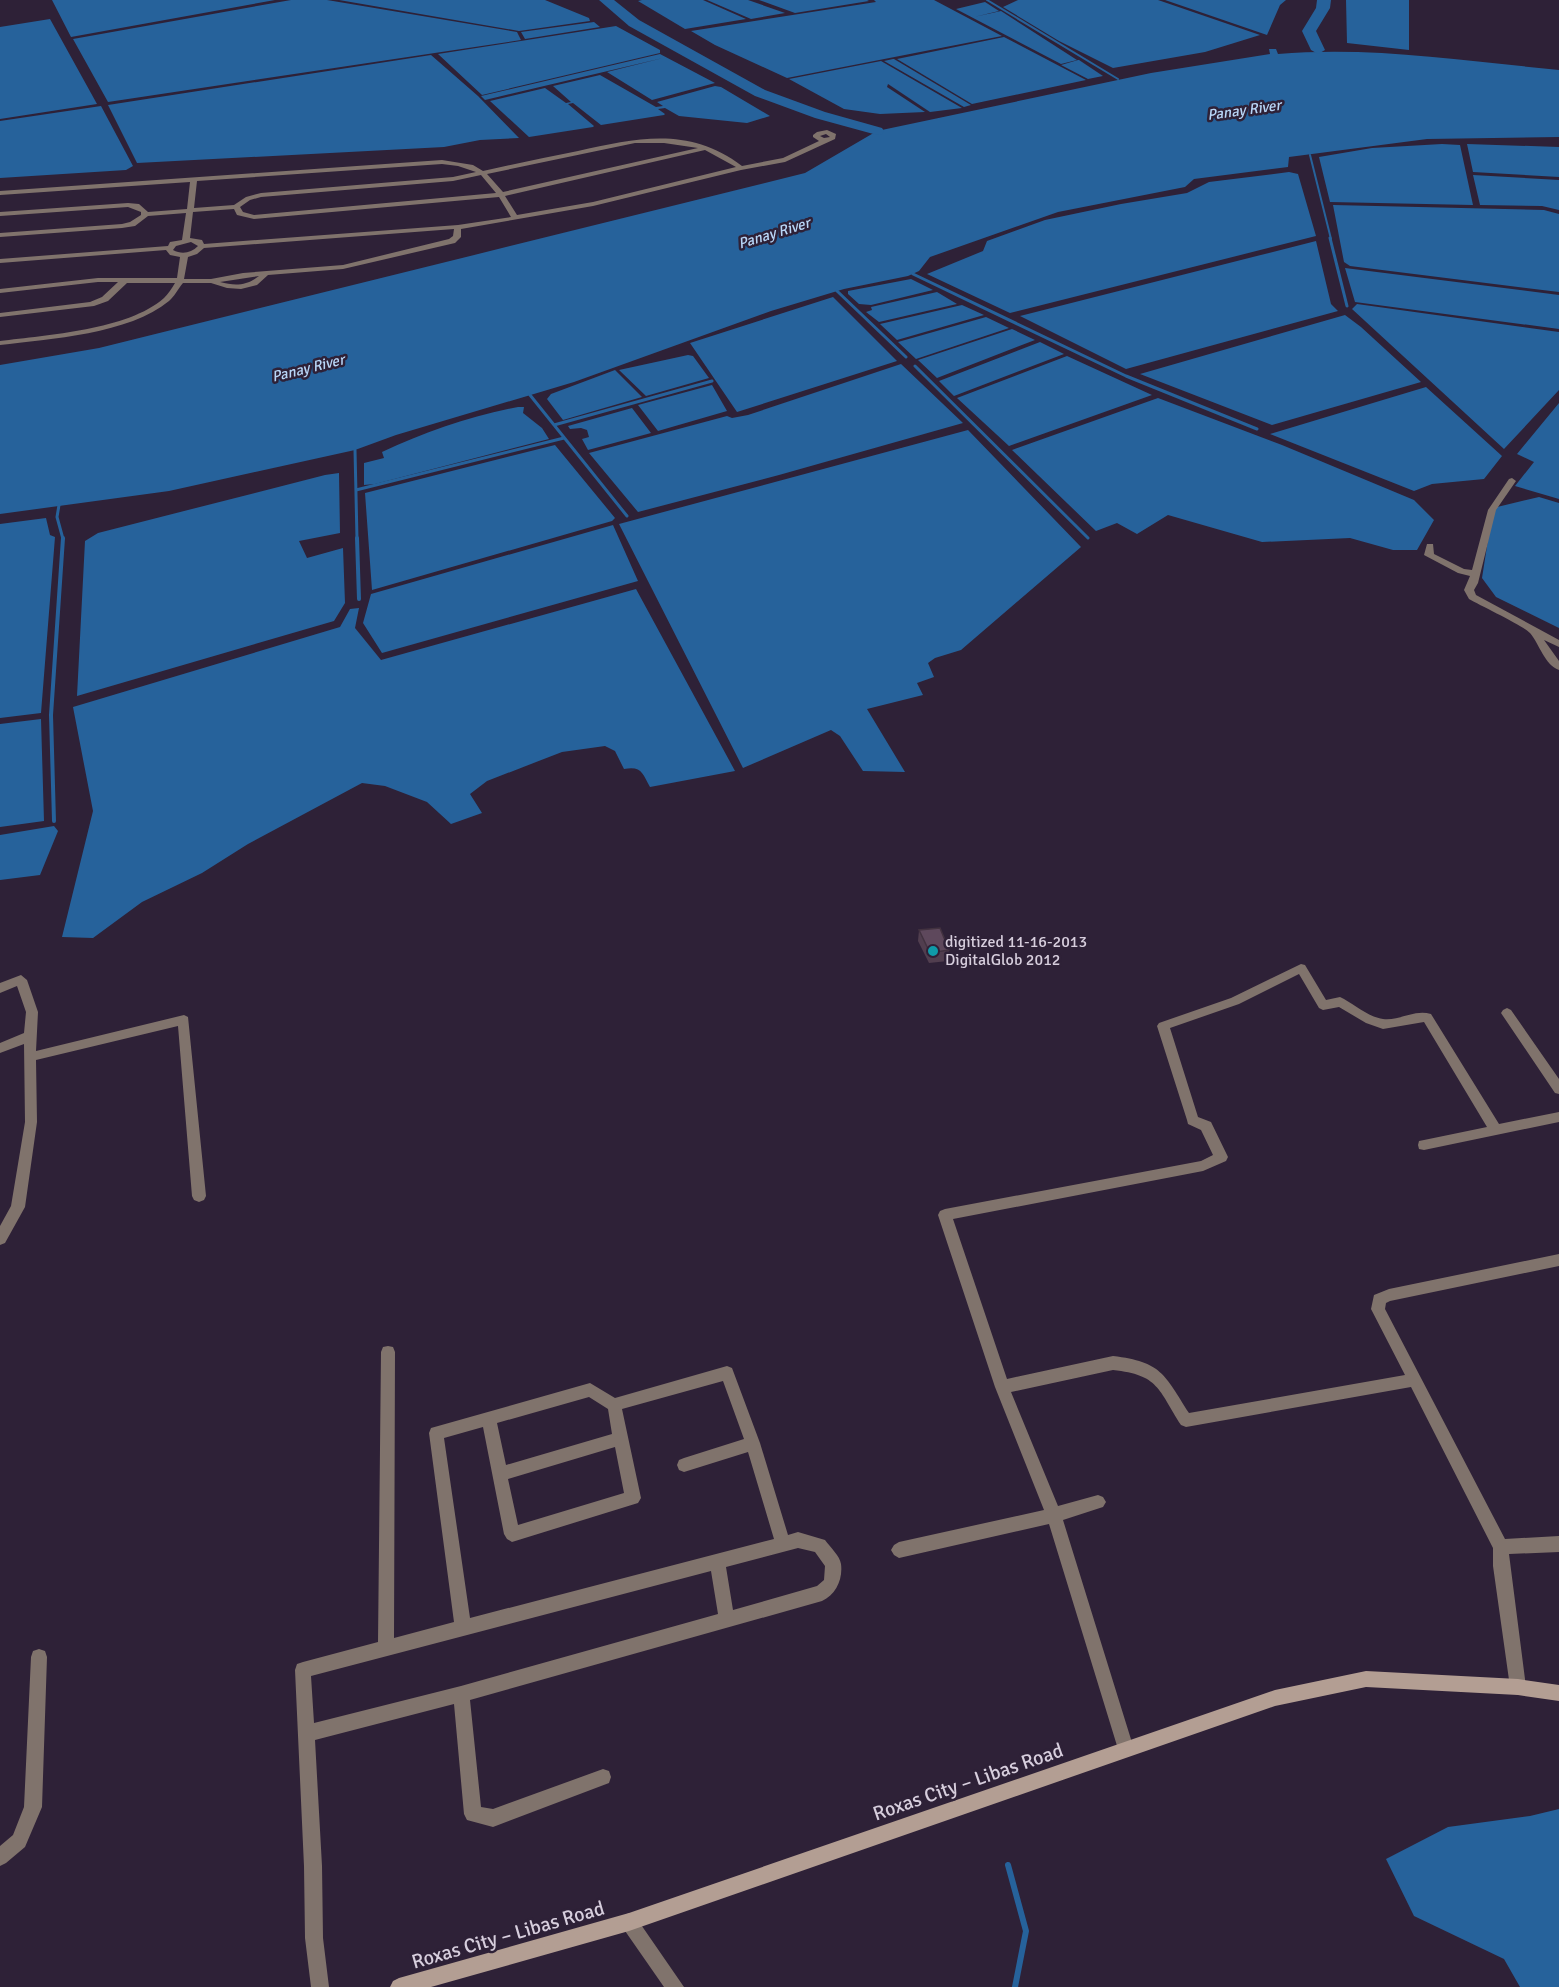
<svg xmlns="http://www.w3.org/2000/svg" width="1559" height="1987" viewBox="0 0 1559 1987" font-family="Signika,sans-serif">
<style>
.water{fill:#26629b}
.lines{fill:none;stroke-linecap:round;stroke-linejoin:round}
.stream-far3{stroke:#26629b;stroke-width:2}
.stream-far2{stroke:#26629b;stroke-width:3}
.stream-far1{stroke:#26629b;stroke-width:4}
.stream{stroke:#26629b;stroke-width:6}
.river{fill:#26629b;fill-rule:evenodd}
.street{fill:#80736c;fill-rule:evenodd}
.secondary{fill:#b39e93;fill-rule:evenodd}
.wall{fill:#513e4f}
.building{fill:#5e485c;stroke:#423240;stroke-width:1.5}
.culture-dot{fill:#0f9aa8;stroke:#2e2137;stroke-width:2}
.labels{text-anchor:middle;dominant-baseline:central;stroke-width:5;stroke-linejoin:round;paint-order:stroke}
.far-water-label{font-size:15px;font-style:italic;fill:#b8d6f7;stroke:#2e2137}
.poi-label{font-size:16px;fill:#d7cedd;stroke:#2e2137;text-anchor:start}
.near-street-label{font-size:20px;fill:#d7cedd;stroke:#2e2137}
</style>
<rect width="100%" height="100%" fill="#2e2137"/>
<!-- water -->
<path class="water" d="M52 0H275L71 37Z
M291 0H327L517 32 521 40 108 102 73 39Z
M339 0H545L589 18 590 21 519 31Z
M642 0H703L746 19 685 29 638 1Z
M707 0H748L785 13 751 19Z
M759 0H867L869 1 795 13Z
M874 0H934L1002 36 787 78 715 45 691 31 876 2Z
M1018 0H1158L1260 35 1205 52 1113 68 1059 41 1003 7Z
M1165 0H1286L1280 5 1267 35Z
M1346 0H1409V50L1347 43Z
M985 2 999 11 974 17 1001 11 1077 60 1061 64 956 9Z
M50 19 97 104 0 119V27Z
M594 22 600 27 525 39 521 32Z
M616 26 660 50V53L482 95 438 54Z
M1004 37 1086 80 972 104 897 59Z
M1269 49H1276L1278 54C1371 46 1466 61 1559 70V137L1427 139 1289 157 1288 167 1194 179 1185 187 1058 212 930 257 919 271 908 276 844 289 771 311 574 382 396 435 355 450 169 491 0 514V365L99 348 805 173 877 131 1151 73 1270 54Z
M660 54 715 83 652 100 607 72 663 58 485 100 481 96Z
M431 55 478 96 519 138 480 140 444 147 137 163 108 105Z
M893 59H894L971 105 964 107 884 61Z
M1078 60H1079L1103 76 1088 79 1061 65Z
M881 61 962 108 930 112 888 84 887 87 925 112 880 114 844 109 789 79Z
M600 75 656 107 663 106 657 102 715 86 721 87 770 116 747 123 679 116 665 108 658 109 665 114 664 115 601 125 573 103 568 104 594 126 593 127 529 137 490 101 545 88 566 103 571 102 553 86Z
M101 106 133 166 126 170 0 178V121Z
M1442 144 1460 145 1473 205 1330 202 1319 157 1372 148Z
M1467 144 1559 147V177L1473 172Z
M1289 172 1298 174 1316 236 1010 313 927 274 983 251 987 241 1045 220 1121 204 1187 193 1209 182Z
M1473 175 1559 180V210L1542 206 1480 205Z
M1333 205 1544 210 1559 214V292L1350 266 1344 262Z
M1316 241 1331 304 1338 311 1126 369 1020 316Z
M1345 268 1559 295V329L1355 302Z
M911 279 933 290 871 305 859 304 848 294V291Z
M937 292 957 304 879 322 866 312 872 310 871 307Z
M833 297 897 361 737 412 690 343Z
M1357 304 1559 332V390L1504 449 1352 309Z
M962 305 984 315 897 340 880 324Z
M1345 315 1361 327 1421 382 1272 425 1140 374Z
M986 317 1009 328 916 359 898 342Z
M1012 329 1035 340 937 378 918 360Z
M1040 342 1064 354 954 396 939 381Z
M688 355 693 356 709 378 646 396 619 370Z
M1067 356 1152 395 1009 446 957 398Z
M901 364 963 423 779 475 638 512 589 453 727 416 732 418 748 415Z
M615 370 642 397 563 420 547 399 551 394Z
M712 385 727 411 658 431 638 405Z
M1426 387 1502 456 1484 479 1432 484 1414 491 1270 434Z
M1158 398 1282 445 1414 500 1434 520 1417 550H1393L1350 538 1262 542 1168 515 1137 534 1117 523 1096 531 1012 450Z
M1559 403V499L1515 486 1534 462 1517 454Z
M518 407H524L523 413 542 428 549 439 375 484 364 485V463L384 458 382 452C425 432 471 416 518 407Z
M632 408 651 433 588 450 582 439 589 437 587 430 581 428 570 429 568 426Z
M968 430 1081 547 961 650 935 658 928 663 934 677 917 683 923 695 867 709 905 772 863 771 840 736 831 730 743 768 619 524Z
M555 445 615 518 612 521 372 590 365 493Z
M339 473 340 533 299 541 307 558 343 548 345 603 334 621 77 696 85 541 98 533 325 475Z
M1539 497 1559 503V628L1496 597 1482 578 1493 508Z
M46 518 50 535 55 537 41 713 0 718V524Z
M613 525 638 581 382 653 363 623 371 594Z
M636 589 735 771 650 787C642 773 642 766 624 769L615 751 605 746 562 752 487 781 470 794 482 813 451 824 427 802 385 786 362 783 248 844 202 873 142 902 93 938 62 937 93 811 73 707 340 627 350 609 359 608 355 628 381 660Z
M41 719 44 821 0 827V724Z
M54 826 58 831 40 875 0 880V835Z
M1559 1809V1987H1520L1504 1959 1414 1916 1386 1859 1448 1827 1530 1816Z"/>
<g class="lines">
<!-- stream-far3 -->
<path class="stream-far3" d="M987 0 1118 79
M1310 155 1331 239"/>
<!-- stream-far2 -->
<path class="stream-far2" d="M1330 238 1347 306
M913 274 1126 376 1257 429
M837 291 906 357
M915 366 1088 538
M530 395 627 516
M554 425 712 381
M355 450 357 539
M356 490 564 438
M59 505 57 517 63 539"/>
<!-- stream-far1 -->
<path class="stream-far1" d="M357 538 359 599
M54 821 51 715 63 538"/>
<!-- stream -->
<path class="stream" d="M1008 1865 1026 1931 1015 1987"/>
<!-- river -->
<path class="river" d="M599 0H614L639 20 765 90 825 112 882 128 884 131 882 134 877 135 815 118 755 96 629 26Z
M1317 0H1331L1330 8 1316 31 1325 50 1318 54 1311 50 1302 31 1316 8Z"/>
<!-- street -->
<path class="street" d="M827 130 836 134 835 139 785 162 741 170 593 206 461 229V237L455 243 343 269 268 275 257 285 241 289 227 288 211 283H183C178 289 174 297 169 301 130 334 49 339 0 345V341C47 335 128 330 164 298 168 294 172 288 175 283H127L108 301 94 306 0 317V313L90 302 102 297 118 282H98L0 293V289L98 278H177L180 257 170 255 166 250 0 263V259L168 246 170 242 182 240 186 213 148 216 135 226 122 228 0 237V233L122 224 130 222 141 215V212L128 207 0 216V212L128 203 139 204 148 212 187 209 190 182 0 195V191L442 160 473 165 483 171C515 164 547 157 578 151 638 138 689 126 742 166L783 158 819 141 813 137V135L817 132ZM826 134 830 137 824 138 820 136ZM635 143H664L698 148 503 192 487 174ZM705 150 736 167 593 202 517 215 505 196ZM442 164 458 166 476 172 453 177 261 193 246 197 234 205 194 208 197 181ZM481 175 496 193 254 215 243 212 240 207 250 200 261 197 453 181ZM499 197 511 217 458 225 204 244 202 240 190 238 193 212 234 209 237 215 254 219ZM454 229 453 236 449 239 343 265 243 273 211 279H184L188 257 197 254 204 248ZM191 242 198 246C191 253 182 255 173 250L176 246ZM259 276C246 286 235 286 220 282Z
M1512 478 1516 481 1496 510 1478 583 1474 590 1476 595 1559 640V647L1544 640 1559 661V670C1544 664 1540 645 1530 633 1524 626 1481 606 1469 599L1464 590 1470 576 1458 573 1424 555 1427 544H1433L1434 554 1464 569 1472 570 1488 510 1509 479Z
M1301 964 1305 965 1326 1000 1340 997 1344 999C1356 1006 1369 1017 1383 1019 1400 1021 1414 1009 1431 1014L1499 1124 1559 1112V1122L1424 1150 1419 1149 1418 1145 1419 1141 1424 1140 1487 1127 1424 1022 1383 1029 1366 1023 1339 1007 1323 1010 1319 1008 1299 974 1239 1004 1170 1028 1198 1117 1211 1122 1228 1157 1226 1161 1203 1171 953 1219 1007 1379 1113 1356C1162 1362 1164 1374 1189 1413L1405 1375 1371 1309 1374 1295 1389 1289 1559 1254V1266L1390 1301 1386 1303 1385 1309 1505 1539 1559 1536V1552L1509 1554 1526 1687 1524 1693 1518 1695 1512 1693 1510 1687 1493 1566V1548L1411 1387 1186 1427 1181 1425C1158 1389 1159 1375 1113 1370L1011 1392 1058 1506 1098 1495 1103 1497 1106 1502 1103 1507 1063 1520 1134 1749 1132 1755 1126 1757 1120 1755 1118 1749 1049 1524 899 1558 894 1555 891 1550 894 1545 899 1542 1044 1510 995 1387 938 1215 940 1211 945 1209 1201 1161 1213 1155 1201 1130 1188 1124 1187 1120 1157 1026 1159 1023 1231 998Z
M21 975 27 980 38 1012 36 1051 184 1015 188 1017 206 1196 204 1200 199 1202 194 1200 192 1196 178 1026 36 1060 37 1122 25 1207 5 1243 0 1245V1226L11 1206 25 1122 24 1044 0 1053V1043L24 1033 26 1012 17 986 0 993V983Z
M1507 1008 1511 1010 1559 1079V1094L1555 1093 1503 1016 1501 1013 1503 1010Z
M388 1346 393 1347 395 1352 394 1638 454 1622 429 1433 431 1428 590 1383 615 1398 727 1366 732 1368 760 1443 788 1535 798 1532 825 1540C830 1547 840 1556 841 1564 843 1579 836 1595 822 1601L470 1700 481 1807 493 1809 603 1769 609 1771 611 1777 609 1783 493 1827 467 1820 464 1814 454 1704 315 1740 322 1866 323 1938 329 1987H311L305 1938 304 1866 295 1670 297 1664 303 1662 378 1642 381 1352 383 1347ZM723 1381 744 1439 684 1458 679 1460 677 1465 679 1470 684 1472 748 1452 774 1539 470 1618 444 1438 483 1427 504 1534 507 1539 512 1542 638 1503 641 1498 622 1409ZM589 1397 608 1409 612 1434 506 1465 497 1423ZM615 1447 624 1493 518 1525 508 1479ZM798 1548 815 1552 825 1566 824 1580 817 1586 733 1610 726 1567ZM711 1571 718 1614 461 1686 314 1723 311 1676Z
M39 1649 45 1651 47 1657 42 1807 25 1847 6 1863 0 1866V1846L13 1835 24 1807 31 1657 33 1651Z
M629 1913 635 1916 684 1987H664L623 1928 620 1922 623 1916Z"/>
<!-- secondary -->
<path class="secondary" d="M1366 1671 1518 1679 1559 1685V1701L1518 1695 1366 1687 1275 1706 629 1931 431 1987H390L393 1981 399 1978 629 1913 1275 1690Z"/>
</g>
<!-- wall -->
<path class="wall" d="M919 930 949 950 948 961 929 963 918 941Z"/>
<!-- building -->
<path class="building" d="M940 928 949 950 930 953 919 930Z"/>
<!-- markers -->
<circle class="culture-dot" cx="933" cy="951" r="6"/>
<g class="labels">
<!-- far-water labels -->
<g class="far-water-label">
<text transform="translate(1244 110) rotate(-8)">Panay River</text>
<text transform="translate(774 233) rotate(-17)">Panay River</text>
<text transform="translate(308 368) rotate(-14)">Panay River</text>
</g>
<!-- poi labels -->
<g class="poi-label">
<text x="945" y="942">digitized 11-16-2013<tspan x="945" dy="18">DigitalGlob 2012</tspan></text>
</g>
<!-- near-street labels -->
<g class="near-street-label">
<text transform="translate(968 1782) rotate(-19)">Roxas City – Libas Road</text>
<text transform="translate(508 1935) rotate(-16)">Roxas City – Libas Road</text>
</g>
</g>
</svg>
